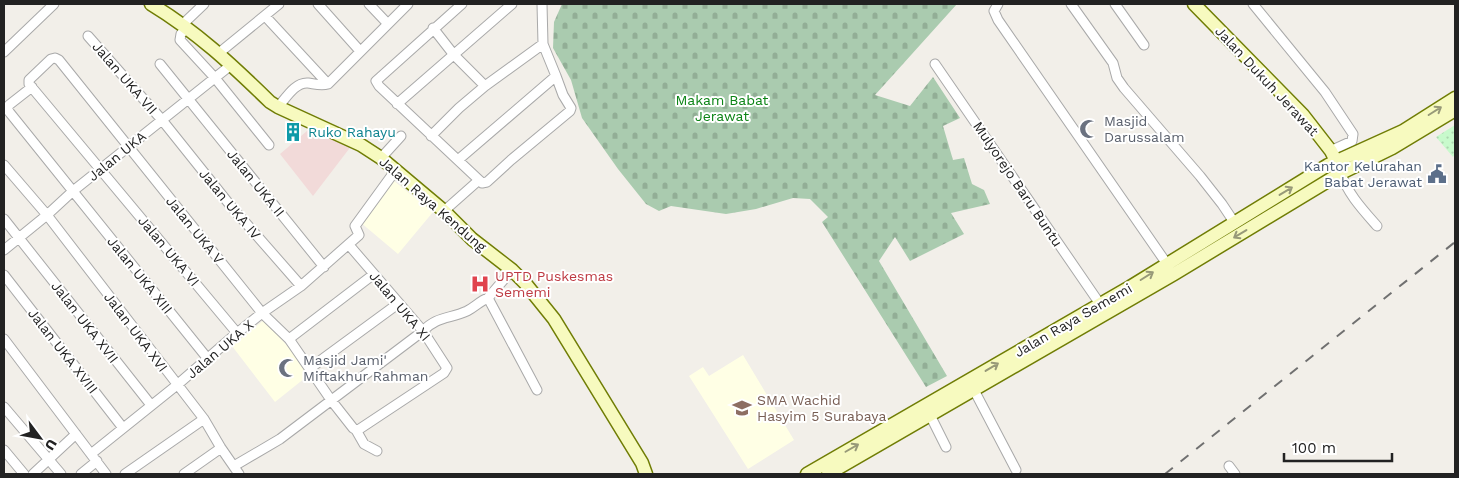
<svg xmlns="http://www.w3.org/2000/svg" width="1459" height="478" viewBox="0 0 1459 478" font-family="'Work Sans',sans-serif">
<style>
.commercial{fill:#f2dad9}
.education{fill:#ffffe5}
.cemetery{fill:url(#cemetery-stones)}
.park{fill:url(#park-dots)}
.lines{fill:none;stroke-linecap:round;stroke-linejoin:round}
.street-casing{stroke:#a9a9a9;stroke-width:11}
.secondary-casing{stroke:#707d05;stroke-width:15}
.street{stroke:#fff;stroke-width:9}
.secondary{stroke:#f7fabf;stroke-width:12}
.rail{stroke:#707070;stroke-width:2;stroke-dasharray:10 10;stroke-linecap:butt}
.oneway{stroke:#979978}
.labels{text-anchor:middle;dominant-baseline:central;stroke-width:4;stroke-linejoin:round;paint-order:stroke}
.street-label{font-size:14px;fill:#222;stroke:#fff}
.park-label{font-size:14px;fill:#0c8416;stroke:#fff}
.worship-label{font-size:14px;fill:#5b616d;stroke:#fff;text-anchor:start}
.culture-label{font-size:14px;fill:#0d838f;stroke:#fff;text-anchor:start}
.service-label{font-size:14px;fill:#4e5e75;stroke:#fff;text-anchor:end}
.health-label{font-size:14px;fill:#be3a42;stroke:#fff;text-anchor:start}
.education-label{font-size:14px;fill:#785e54;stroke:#fff;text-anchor:start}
</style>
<defs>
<pattern id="cemetery-stones" width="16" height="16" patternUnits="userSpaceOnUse" patternTransform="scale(1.25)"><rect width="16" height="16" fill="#aacbaf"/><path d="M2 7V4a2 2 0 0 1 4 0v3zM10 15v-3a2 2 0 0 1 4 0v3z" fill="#92ae96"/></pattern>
<pattern id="park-dots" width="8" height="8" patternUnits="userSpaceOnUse" patternTransform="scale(1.25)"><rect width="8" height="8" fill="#c8facc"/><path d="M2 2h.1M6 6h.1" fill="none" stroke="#acd6af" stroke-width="1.8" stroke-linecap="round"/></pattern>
</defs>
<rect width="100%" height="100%" fill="#f2efe9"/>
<!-- commercial -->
<path class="commercial" d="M314 125 352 145 313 196 280 154Z"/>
<!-- education -->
<path class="education" d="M394 181 433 212 398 254 360 222Z
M265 319 310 374 275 402 232 346Z
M743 355 794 440 748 469 689 376 703 367 709 376Z"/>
<!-- cemetery -->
<path class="cemetery" d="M562 4H957L875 95 910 106 933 77 960 118 943 126 953 160 964 158 972 184 984 190 990 204 951 213 964 234 910 261 895 237 879 261 947 376 926 387 822 222 828 217 810 199 793 198 756 209 726 214 671 206 659 211 646 204 618 169 582 118 571 80 553 48 554 22Z"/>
<!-- park -->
<path class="park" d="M1455 125V154L1453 157 1436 137Z"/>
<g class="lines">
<!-- street casing -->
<g class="street-casing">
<path id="street" d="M318 4 360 51
M369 4 388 24
M998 4 994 11 998 20 1167 264
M1071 4 1113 63 1117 78 1124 88 1200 176 1222 204 1234 222
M1115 4 1144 45
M1253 4 1325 92 1353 134 1352 141 1330 151
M265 16 328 84
M183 24 204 4
M187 27 181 34 180 40 215 78 269 145
M433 28 454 55 485 86
M88 36 162 120 230 205 301 286
M4 52 54 4
M219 53 279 4
M160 64 324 267
M935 64 1100 304
M32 87 9 105 7 109 10 113 208 359
M397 104 512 4
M278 107C286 98 295 82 308 83 315 84 321 86 328 84L408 4
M431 136 459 108 485 86 543 44
M381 158 401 136
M458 160 556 76 543 44 542 4
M4 165 47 215 204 419 221 448 239 474
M1341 173C1347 193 1363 210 1377 226
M479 180 482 183 487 182 511 160 570 111 571 108 563 95 556 76
M444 211 479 180 379 86 376 81 462 4
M4 219 151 405
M349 245 423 331 447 368 444 373 358 430H356
M4 250 47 215 73 191 231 65
M512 270 488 298 537 390
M4 275 123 428
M237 333 29 84V80L51 59 55 58 59 60 262 313 289 339 331 400 353 428 356 430 364 444 377 451
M4 339 106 474
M289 339 374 274
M309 369 399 303
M974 390 1016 470
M4 407 61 474
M930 415 946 447
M4 450 24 474
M91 454 177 385 237 333 262 313 301 286 359 235 355 226 395 171
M234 466 280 439 423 331C437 316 450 319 467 311 475 307 480 301 488 298
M1229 466 1235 474
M33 474 76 434
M81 474 97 461
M125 474 204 419
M184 474 221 448"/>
</g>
<!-- secondary casing -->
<g class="secondary-casing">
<path id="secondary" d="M151 4C197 32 231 64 270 102L278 107 361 145 381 158 444 211 472 239 512 270 525 283 554 319 642 463 646 474
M1194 4 1303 115 1331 151 1336 161
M807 474 1130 287 1328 165 1403 131 1455 98
M828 474 1174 274 1341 173 1392 148 1455 110"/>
</g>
<!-- street -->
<use href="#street" class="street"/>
<!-- secondary -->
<use href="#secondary" class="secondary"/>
<!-- rail -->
<path class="rail" d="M1165 474 1455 242"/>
</g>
<!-- one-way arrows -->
<defs><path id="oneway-shaft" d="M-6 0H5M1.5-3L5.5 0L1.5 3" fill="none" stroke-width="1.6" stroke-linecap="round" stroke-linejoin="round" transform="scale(1.25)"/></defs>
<g class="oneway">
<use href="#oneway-shaft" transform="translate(1435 111) rotate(-32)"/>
<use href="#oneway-shaft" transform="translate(1286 191) rotate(-31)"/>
<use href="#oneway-shaft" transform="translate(1240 234) rotate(149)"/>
<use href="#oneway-shaft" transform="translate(1147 276) rotate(-32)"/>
<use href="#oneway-shaft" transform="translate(992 367) rotate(-31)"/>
<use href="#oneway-shaft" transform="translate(852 448) rotate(-30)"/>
</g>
<!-- icons -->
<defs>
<g id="mosque-bare" transform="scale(1.5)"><path d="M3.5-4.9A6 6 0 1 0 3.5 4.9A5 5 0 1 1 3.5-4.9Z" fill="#6b7280" stroke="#fff" stroke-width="2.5" paint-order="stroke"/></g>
<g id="building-bare" transform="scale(1.5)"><path d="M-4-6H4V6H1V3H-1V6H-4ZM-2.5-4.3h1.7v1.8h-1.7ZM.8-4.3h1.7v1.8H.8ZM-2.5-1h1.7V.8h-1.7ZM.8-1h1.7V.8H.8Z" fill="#0f9aa8" stroke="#fff" stroke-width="2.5" paint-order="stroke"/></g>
<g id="civic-bare" transform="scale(1.5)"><path d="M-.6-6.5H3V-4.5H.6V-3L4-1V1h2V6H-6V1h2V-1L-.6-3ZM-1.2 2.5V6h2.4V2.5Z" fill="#5c6f8a" stroke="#fff" stroke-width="2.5" paint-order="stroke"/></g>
<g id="hospital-bare" transform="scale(1.5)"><path d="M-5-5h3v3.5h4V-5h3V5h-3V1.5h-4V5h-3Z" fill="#e0444e" stroke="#fff" stroke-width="2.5" paint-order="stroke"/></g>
<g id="school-bare" transform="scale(1.5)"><path d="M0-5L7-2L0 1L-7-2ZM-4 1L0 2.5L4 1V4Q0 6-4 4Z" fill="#8d6e63" stroke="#fff" stroke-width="2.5" paint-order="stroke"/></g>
</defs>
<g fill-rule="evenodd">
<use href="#mosque-bare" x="1089" y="129"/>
<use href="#building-bare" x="293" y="132"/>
<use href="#civic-bare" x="1437" y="174"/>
<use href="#hospital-bare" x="480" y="284"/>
<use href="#mosque-bare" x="288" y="368"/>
<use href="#school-bare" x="742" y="408"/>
</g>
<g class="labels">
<!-- street labels -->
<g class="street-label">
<text transform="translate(125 78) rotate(49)">Jalan UKA VII</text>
<text transform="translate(1267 81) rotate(47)">Jalan Dukuh Jerawat</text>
<text transform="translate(117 156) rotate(-39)">Jalan UKA</text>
<text transform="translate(256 183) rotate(51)">Jalan UKA II</text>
<text transform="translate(1018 184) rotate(56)">Mulyorejo Baru Buntu</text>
<text transform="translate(230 204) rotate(50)">Jalan UKA IV</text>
<text transform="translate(433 204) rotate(41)">Jalan Raya Kendung</text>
<text transform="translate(195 230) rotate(51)">Jalan UKA V</text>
<text transform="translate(169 251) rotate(50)">Jalan UKA VI</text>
<text transform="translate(140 275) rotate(51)">Jalan UKA XIII</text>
<text transform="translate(400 306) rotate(50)">Jalan UKA XI</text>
<text transform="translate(1073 320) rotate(-30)">Jalan Raya Sememi</text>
<text transform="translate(85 322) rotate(52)">Jalan UKA XVII</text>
<text transform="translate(136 332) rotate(53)">Jalan UKA XVI</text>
<text transform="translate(220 349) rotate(-40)">Jalan UKA X</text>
<text transform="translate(63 351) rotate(52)">Jalan UKA XVIII</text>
</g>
<!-- park labels -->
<g class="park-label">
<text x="722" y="100">Makam Babat<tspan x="722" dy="16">Jerawat</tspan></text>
</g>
<!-- worship labels -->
<g class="worship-label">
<text x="1104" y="121">Masjid<tspan x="1104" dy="16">Darussalam</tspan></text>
<text x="303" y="360">Masjid Jami'<tspan x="303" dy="16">Miftakhur Rahman</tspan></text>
</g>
<!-- culture labels -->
<g class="culture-label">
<text x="308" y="132">Ruko Rahayu</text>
</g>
<!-- service labels -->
<g class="service-label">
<text x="1422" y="166">Kantor Kelurahan<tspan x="1422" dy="16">Babat Jerawat</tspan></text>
</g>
<!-- health labels -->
<g class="health-label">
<text x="495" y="276">UPTD Puskesmas<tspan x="495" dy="16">Sememi</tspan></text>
</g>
<!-- education labels -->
<g class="education-label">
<text x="757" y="400">SMA Wachid<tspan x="757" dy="16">Hasyim 5 Surabaya</tspan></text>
</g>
</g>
<!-- border -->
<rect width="1459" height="478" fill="none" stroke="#222222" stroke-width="10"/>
<!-- north arrow -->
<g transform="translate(40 438) rotate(122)" stroke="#ffffff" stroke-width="4" paint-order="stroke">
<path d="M0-4L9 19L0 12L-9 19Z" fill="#222222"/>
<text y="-8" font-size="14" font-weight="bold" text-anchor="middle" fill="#222222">U</text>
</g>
<!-- scale -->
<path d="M1284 453v8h108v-8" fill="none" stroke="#222222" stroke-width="2.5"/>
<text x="1292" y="453" font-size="15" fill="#222222" stroke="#ffffff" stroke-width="4" paint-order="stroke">100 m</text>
</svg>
